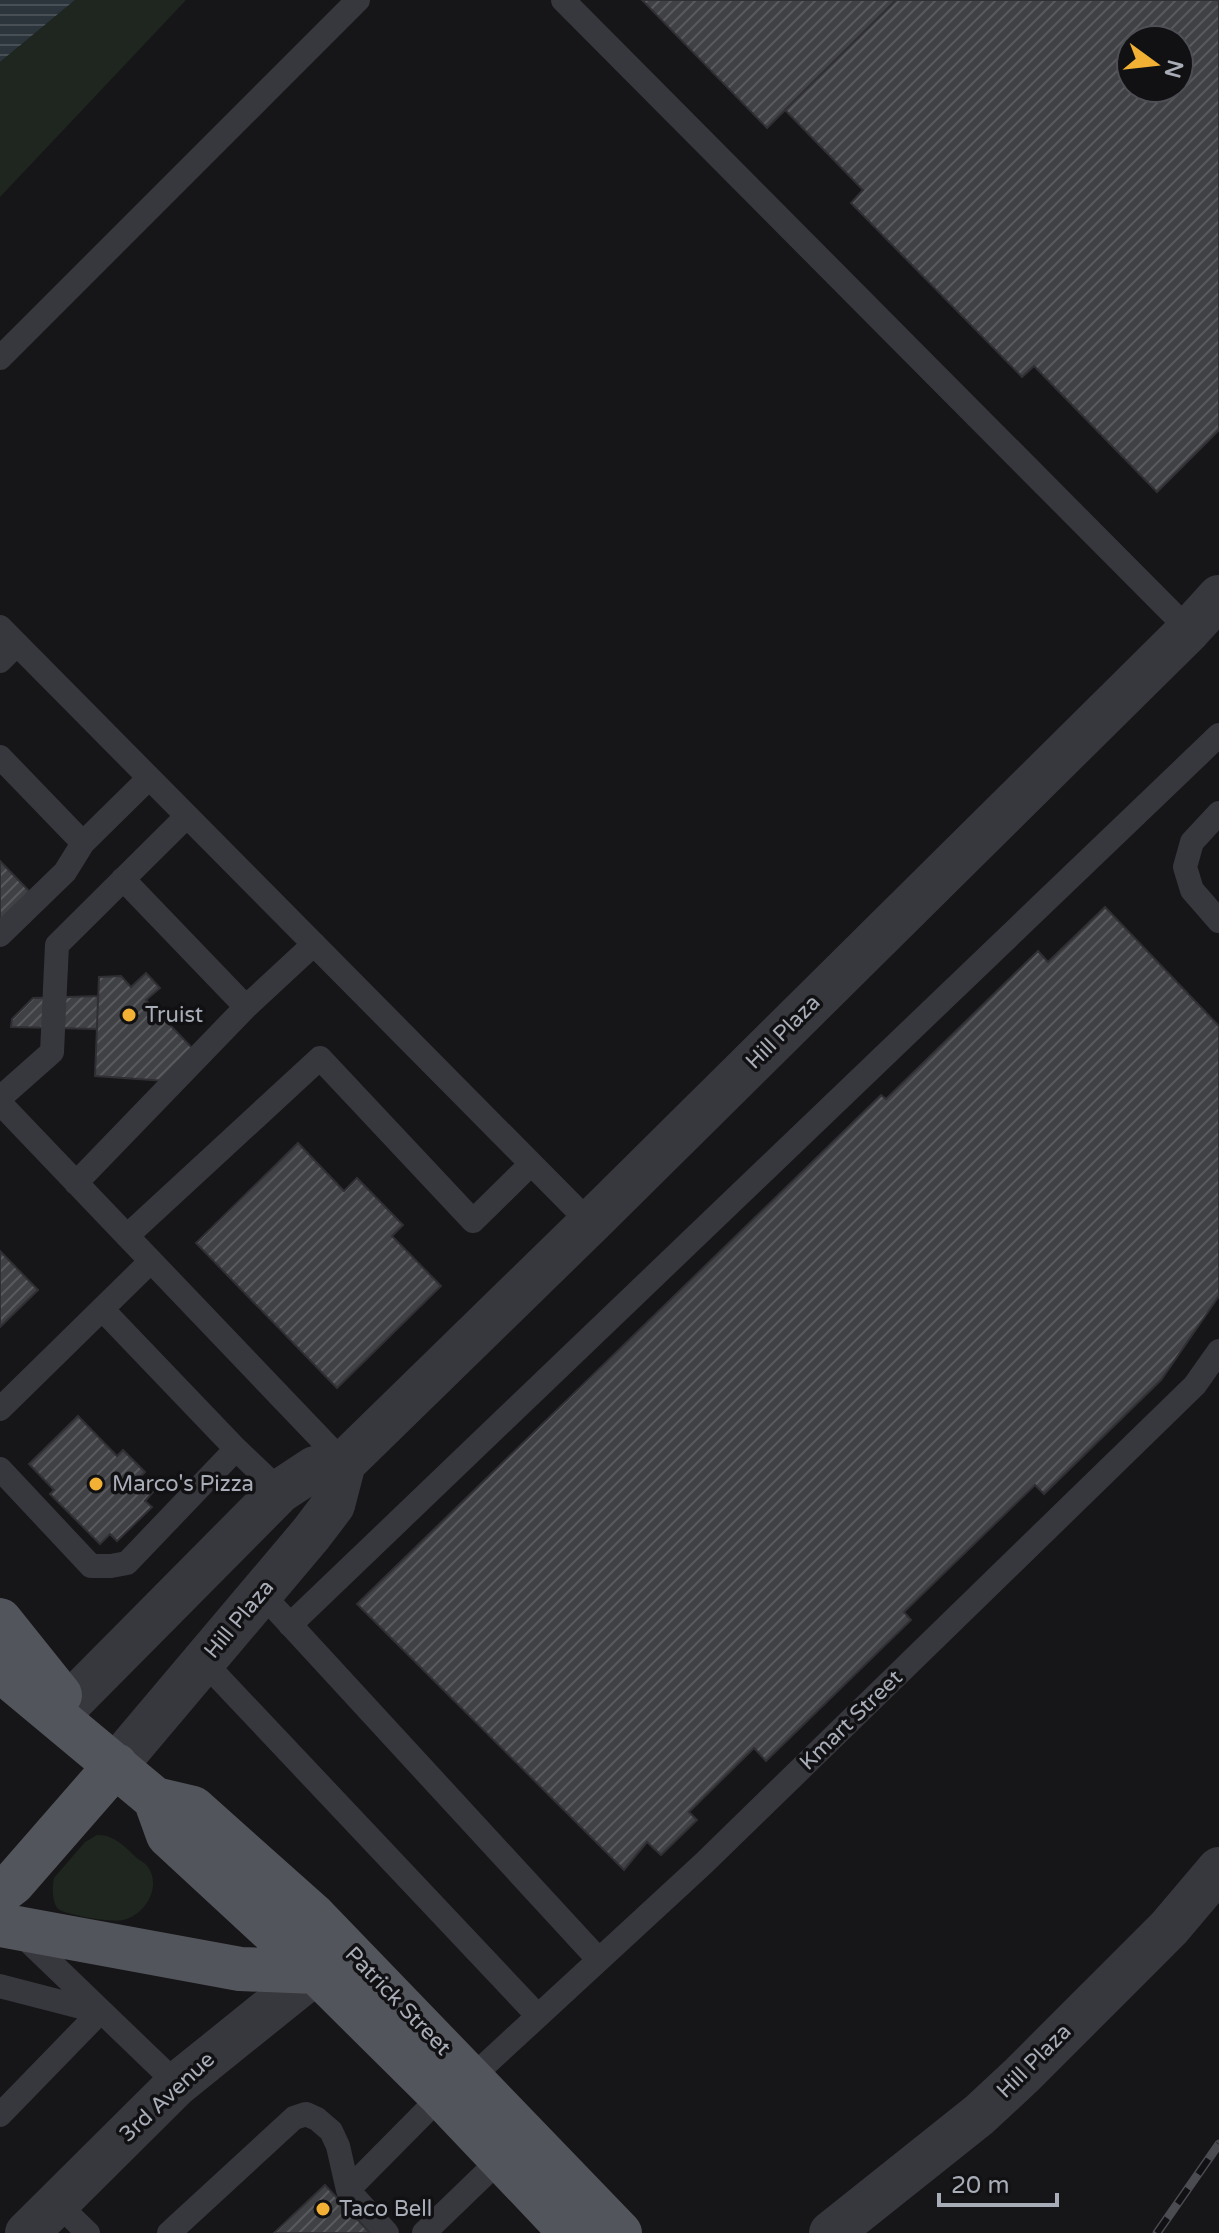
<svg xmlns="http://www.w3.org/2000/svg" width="1219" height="2233" viewBox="0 0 1219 2233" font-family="'Varela Round',sans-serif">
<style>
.green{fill:#1e261f}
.water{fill:url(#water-rules)}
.building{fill:url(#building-hatch);stroke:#303034;stroke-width:2;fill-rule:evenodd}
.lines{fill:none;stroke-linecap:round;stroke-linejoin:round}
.service{stroke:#37383d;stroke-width:24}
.minor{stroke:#37383d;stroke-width:44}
.primary{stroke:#53555c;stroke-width:44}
.rail-casing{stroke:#4a4c52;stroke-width:9}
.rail{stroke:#111113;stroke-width:6;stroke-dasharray:18;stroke-linecap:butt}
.poi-dot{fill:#f2b134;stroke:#111113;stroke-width:3}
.labels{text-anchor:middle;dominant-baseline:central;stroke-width:7;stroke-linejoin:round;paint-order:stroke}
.poi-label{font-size:22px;fill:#a8adb8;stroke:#111113;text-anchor:start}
.street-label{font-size:22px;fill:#a8adb8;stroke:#111113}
</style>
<defs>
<pattern id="water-rules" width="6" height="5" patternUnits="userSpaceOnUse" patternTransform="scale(2)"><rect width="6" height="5" fill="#2c353c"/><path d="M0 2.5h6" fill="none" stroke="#485056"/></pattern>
<pattern id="building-hatch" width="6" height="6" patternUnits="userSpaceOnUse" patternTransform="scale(2)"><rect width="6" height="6" fill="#404145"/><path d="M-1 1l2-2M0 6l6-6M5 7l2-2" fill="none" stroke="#595a5e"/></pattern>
</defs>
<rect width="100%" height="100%" fill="#161618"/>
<!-- green -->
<path class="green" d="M75 0H186L0 197V62Z
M97 1835C114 1834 126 1848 138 1859 141 1861 145 1863 148 1867 162 1887 145 1915 123 1920 114 1923 63 1915 57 1908 52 1900 52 1887 54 1878L85 1842Z"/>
<!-- water -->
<path class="water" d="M0 0H75L0 62Z"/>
<!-- building -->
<path class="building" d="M642 0H896L767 128Z
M896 0H1219V430L1157 492 1034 366 1022 377 851 203 863 190 785 110ZM1131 40H1179V88H1131Z
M0 861 31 893 0 923Z
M1105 907 1219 1026V1296L1161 1380 1044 1494 1035 1485 904 1612 911 1620 766 1761 754 1748 689 1812 697 1820 661 1855 647 1842 624 1870 357 1604 881 1095 886 1099 1038 951 1048 962Z
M146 973 160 988 146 1000 196 1052 166 1081 95 1076 99 977 121 976 131 987Z
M98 996 97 1029 11 1027 12 1019 33 998Z
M298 1143 344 1191 357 1178 403 1225 392 1236 441 1286 337 1388 196 1243Z
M0 1251 38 1290 0 1327Z
M78 1416 117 1456 123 1450 145 1472 139 1478 153 1492 145 1501 152 1507 117 1541 110 1534 100 1544 50 1494 54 1490 29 1464Z
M325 2185 370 2233H274Z"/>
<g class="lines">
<!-- service -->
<path class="service" d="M563 0 1189 630
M0 358 358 0
M0 627 590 1223
M0 661 17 644
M0 757 83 843 149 778
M1219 813 1192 842 1185 867 1192 890 1219 921
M123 879 246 1007 314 944
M0 935 65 872 83 843
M0 1098 52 1052 57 945 187 816
M0 1103 344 1463
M76 1183 246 1007
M127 1236 320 1058 473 1221 531 1164
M0 1409 151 1261
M236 1449 280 1491
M0 1469 91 1566H111L127 1563 236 1449 102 1309
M261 1593 599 1960
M290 1625 1219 735
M204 1662 538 2016
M20 1933 177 2084
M0 1986 100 2012 0 2115
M472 2077 704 1863 1195 1385 1219 1351
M348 2190 441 2096
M57 2203 88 2233
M169 2233 294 2118 306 2114 317 2119 331 2131 338 2146 348 2190 387 2233
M424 2233 484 2175 502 2160"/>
<!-- minor -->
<path class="minor" d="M344 1463 590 1223 1189 630 1219 597
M57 1716 280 1491 315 1468 344 1463 333 1505 311 1534 116 1765
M27 2233 177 2084 316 1972
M831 2233 979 2115 1022 2075 1169 1928 1219 1869"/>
<!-- primary -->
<path class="primary" d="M0 1620 60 1695
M0 1670 155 1799 193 1808 314 1916 620 2233
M155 1799 168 1835 316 1972 441 2096 571 2233
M0 1893 13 1883 116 1765
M0 1925 240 1969 316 1972"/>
<!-- rail casing -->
<g class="rail-casing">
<path id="rail" d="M1157 2233 1219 2144"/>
</g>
<!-- rail -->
<use href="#rail" class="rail"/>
</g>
<!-- markers -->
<g class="poi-dot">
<circle cx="129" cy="1015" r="8"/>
<circle cx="96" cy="1484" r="8"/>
<circle cx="323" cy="2209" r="8"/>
</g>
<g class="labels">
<!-- poi labels -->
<g class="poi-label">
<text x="145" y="1015">Truist</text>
<text x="112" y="1484">Marco's Pizza</text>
<text x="339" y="2209">Taco Bell</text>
</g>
<!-- street labels -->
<g class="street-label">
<text transform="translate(783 1032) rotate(-45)">Hill Plaza</text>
<text transform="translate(239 1619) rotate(-50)">Hill Plaza</text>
<text transform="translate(851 1720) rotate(-44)">Kmart Street</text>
<text transform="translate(398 2001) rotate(46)">Patrick Street</text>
<text transform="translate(1034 2061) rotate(-45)">Hill Plaza</text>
<text transform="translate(167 2097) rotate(-43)">3rd Avenue</text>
</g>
</g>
<!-- north arrow -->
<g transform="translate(1155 64) rotate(105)"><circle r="38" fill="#111113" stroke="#4d4f55" stroke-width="2"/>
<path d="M0-6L14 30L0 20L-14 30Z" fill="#f2b134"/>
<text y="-12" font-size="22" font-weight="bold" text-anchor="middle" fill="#a8adb8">N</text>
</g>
<!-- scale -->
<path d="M939 2193v12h118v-12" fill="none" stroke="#a8adb8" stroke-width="4"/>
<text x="951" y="2193" font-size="24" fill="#a8adb8" stroke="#111113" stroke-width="6" paint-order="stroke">20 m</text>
</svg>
